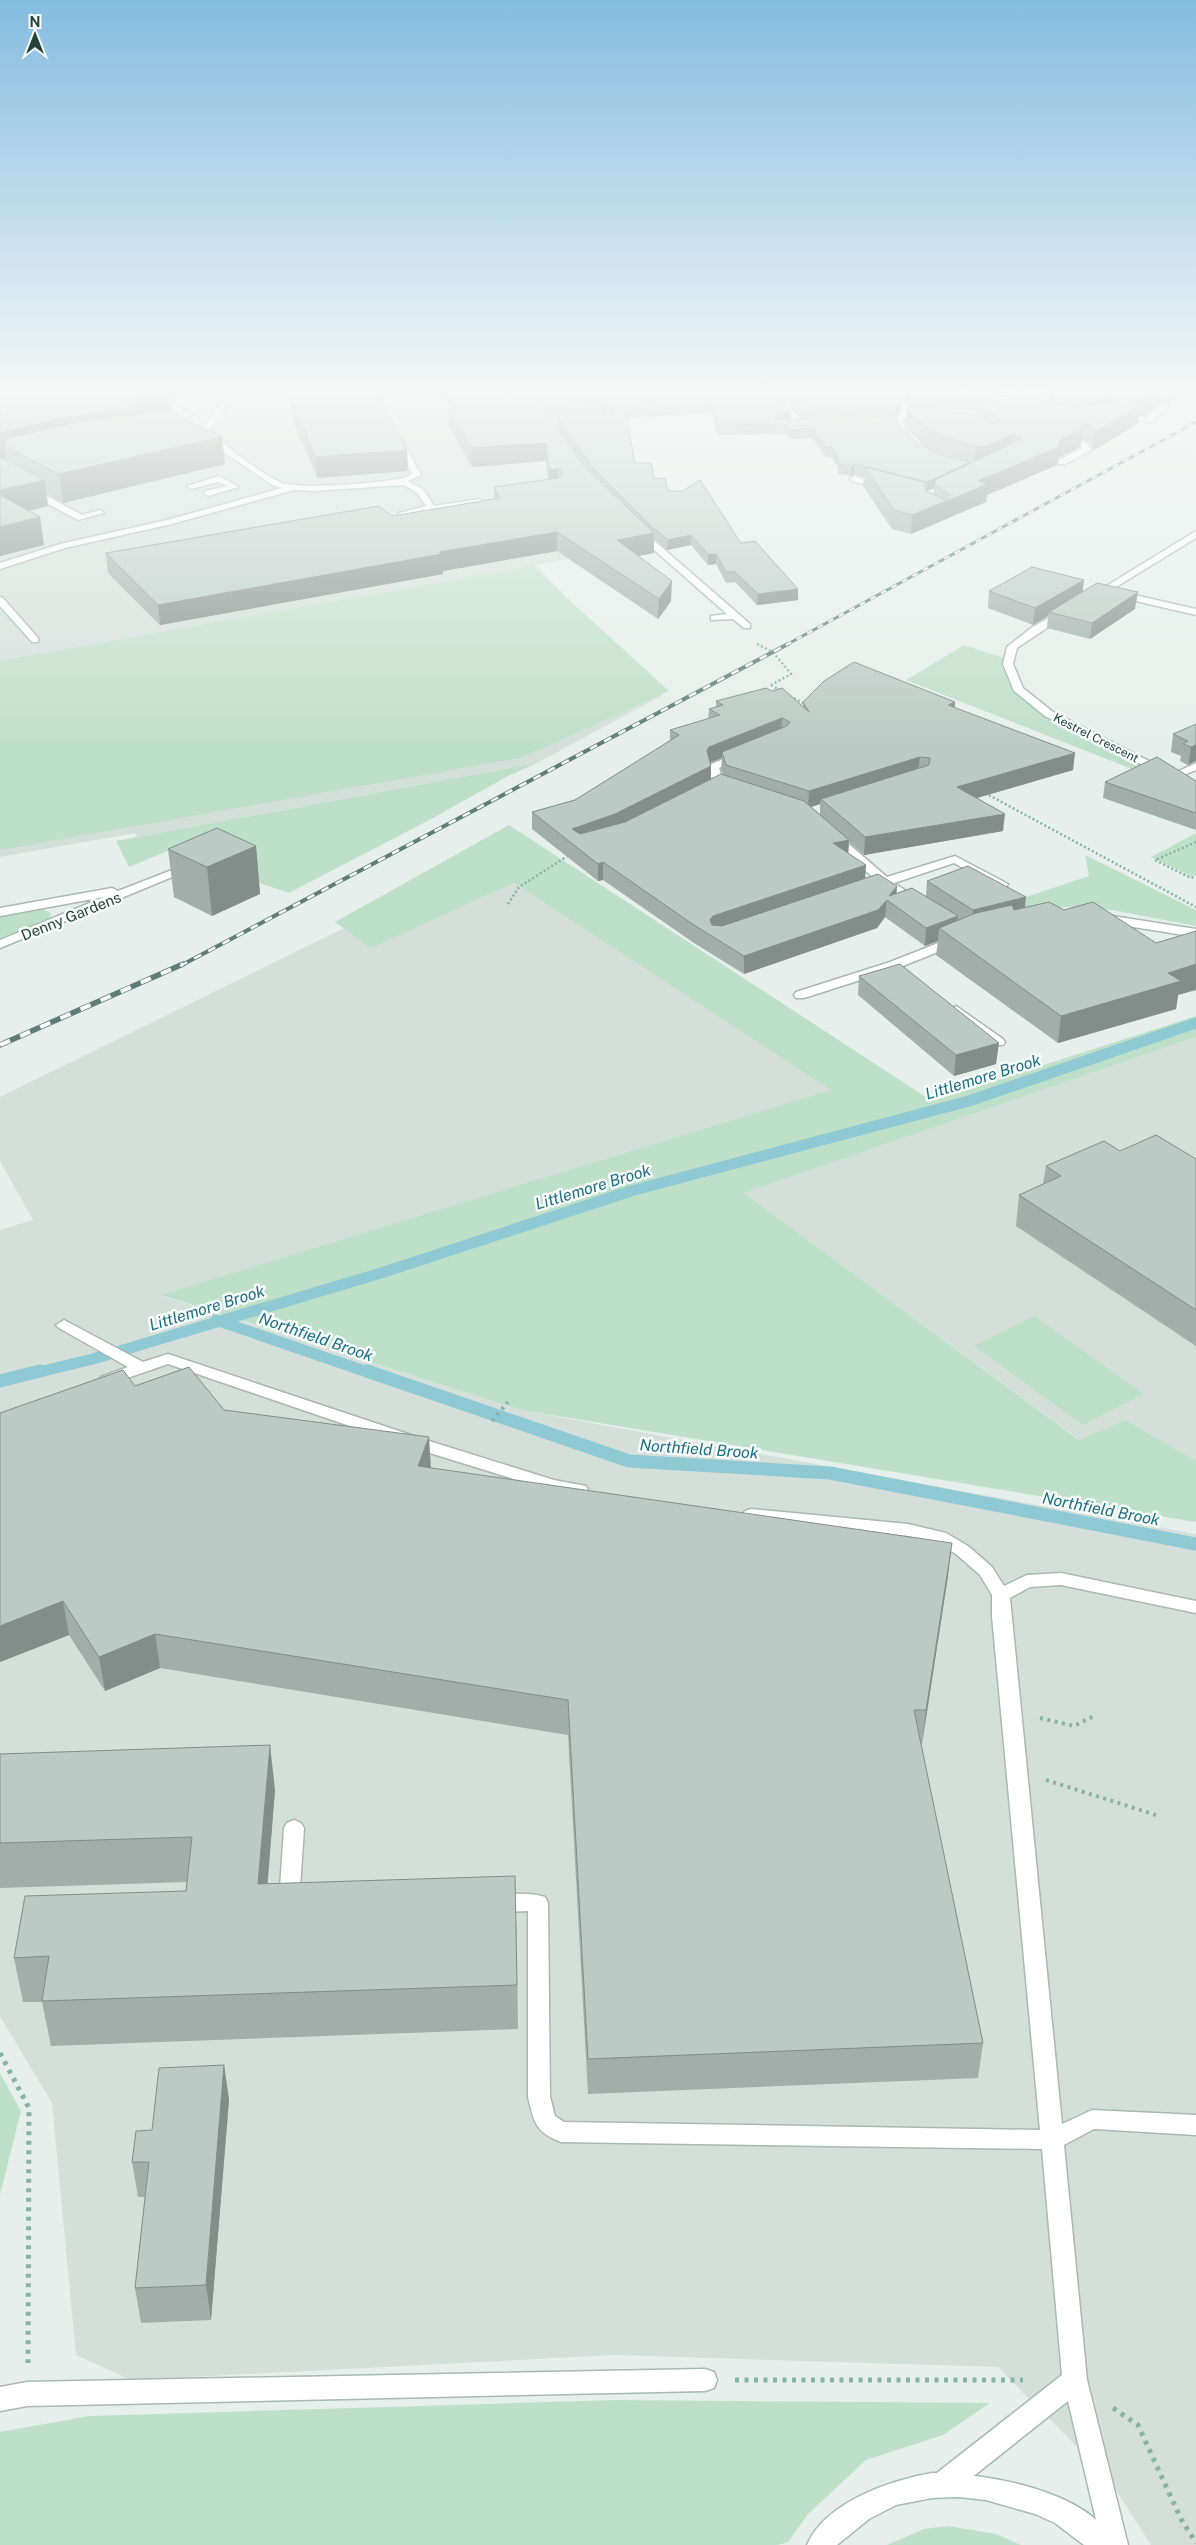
<svg xmlns="http://www.w3.org/2000/svg" width="1196" height="2545" viewBox="0 0 1196 2545" font-family="'Public Sans',sans-serif">
<style>
.built{fill:#d4dfda}
.green{fill:#bfe0c8}
.lines{fill:none;stroke-linecap:round;stroke-linejoin:round}
.stream-far1{stroke:#8ec9d4;stroke-width:11}
.stream{stroke:#8ec9d4;stroke-width:13}
.lane-casing{stroke:#a8b8b2;stroke-width:3}
.street-casing{stroke:#a8b8b2;stroke-width:3}
.secondary-casing{stroke:#a4bbb3;stroke-width:3}
.path-far3{stroke:#86b3a5;stroke-width:2;stroke-dasharray:1 2;stroke-linecap:butt}
.path-far2{stroke:#86b3a5;stroke-width:2.5;stroke-dasharray:2 2.5;stroke-linecap:butt}
.path-far1{stroke:#86b3a5;stroke-width:4;stroke-dasharray:3 4.5;stroke-linecap:butt}
.path{stroke:#86b3a5;stroke-width:5;stroke-dasharray:4 5.5;stroke-linecap:butt}
.lane{fill:#fff;fill-rule:evenodd}
.street{fill:#fff;fill-rule:evenodd}
.secondary{fill:#fff;fill-rule:evenodd}
.rail-far2-casing{stroke:#5f7d75;stroke-width:3}
.rail-far1-casing{stroke:#5f7d75;stroke-width:4}
.rail-casing{stroke:#5f7d75;stroke-width:5.5}
.rail-far2{stroke:#f7fbf9;stroke-width:2;stroke-dasharray:6;stroke-linecap:butt}
.rail-far1{stroke:#f7fbf9;stroke-width:2.5;stroke-dasharray:8;stroke-linecap:butt}
.rail{stroke:#f7fbf9;stroke-width:4;stroke-dasharray:11;stroke-linecap:butt}
.wall{fill:#a1aea9;fill-rule:evenodd}
.shaded-wall{fill:#838d89}
.building{fill:#bbcac4;stroke:#838d89}
.labels{text-anchor:middle;dominant-baseline:central;stroke-width:5;stroke-linejoin:round;paint-order:stroke}
.far-street-label{font-size:12px;fill:#24423a;stroke:#f7fbf9}
.street-label{font-size:15px;fill:#24423a;stroke:#f7fbf9}
.water-label{font-size:16px;font-style:italic;fill:#1c6f80;stroke:#f7fbf9}
</style>
<rect width="100%" height="100%" fill="#e6efeb"/>
<!-- built -->
<path class="built" d="M26 392H372L486 396 636 545 535 565 663 695 537 763 137 837 135 833 0 857V397Z
M514 883 832 1090 162 1296 521 1410 1196 1534V2545H1151L1109 2479 998 2367 614 2355 131 2380 76 2355 52 2103 0 2016V1230L33 1220 0 1161V1097L344 928 371 947Z
M1196 1037V1461L1126 1420 1080 1440 744 1193Z"/>
<!-- green -->
<path class="green" d="M532 566 669 691 520 758 0 850V661Z
M964 645 1004 658 1002 664 1015 689 1064 723 1145 762 1132 769 906 680Z
M537 763 508 776 433 818 289 893 211 866 184 844 129 867 116 841Z
M509 825 932 1101 1196 1016V1037L744 1193 1079 1440 1126 1420 1196 1461V1522L521 1410 161 1295 831 1090 514 883 371 948 335 922Z
M1196 833V875L1191 876 1151 857Z
M1085 855 1196 910V926L1112 910 1070 907 1022 910 1011 902 1089 876Z
M41 909 49 912 52 915 48 920 0 939V917Z
M1034 1316 1144 1394 1083 1425 974 1346Z
M0 2073 21 2111 0 2195Z
M614 2400 990 2403 943 2435 866 2460 808 2514 788 2542 778 2545H0V2432L89 2416Z
M948 2526 996 2534 1021 2545H887L924 2529Z"/>
<g class="lines">
<!-- stream-far1 -->
<path class="stream-far1" d="M216 1320 370 1373
M35 1373 93 1359 381 1273 631 1191 969 1101 1196 1023"/>
<!-- stream -->
<path class="stream" d="M367 1371 629 1461 830 1473 1196 1544
M0 1381 40 1371"/>
<!-- lane casing -->
<g class="lane-casing">
<path id="lane" d="M136 392H146L194 415 157 423V419L182 414Z
M229 392H237L210 429C222 444 262 474 280 482 298 490 376 483 398 479 403 479 408 476 412 474L393 438 397 436 401 438 421 475 408 481 423 489 434 506 480 499 484 502 402 518 399 517V513L426 506 417 493 404 485 314 491 294 490 172 524 65 548 0 569V563L60 544 167 520 282 488 274 486 214 446 202 429Z
M780 404H786L804 422V426H798L780 408Z
M219 476 239 487 208 496 204 493 205 491 227 486 218 482 191 489 187 486Z
M854 476 885 484 886 486 882 489 851 481 850 479Z
M28 489H34L82 515 100 510 104 513 78 520 28 493Z
M0 597 3 598 38 638V642H32L0 606Z
M1196 763V770L1171 780 1166 777Z
M64 1320 143 1362 168 1354 429 1441 554 1480 586 1486 588 1490 586 1494 580 1496 546 1489 417 1449 168 1364 113 1383H101L99 1380 101 1377 128 1367 59 1328 56 1325Z
M751 1509 908 1524 946 1533 968 1546 992 1567 1004 1586 1027 1575 1061 1573 1196 1601V1613L1061 1585 1030 1587 1010 1598 1062 2124 1092 2110 1196 2115V2135L1094 2129 1064 2145 1087 2380 1128 2545H1102L1068 2401 951 2494 942 2497 933 2494 929 2485 933 2476 1062 2375 1042 2149 561 2142C535 2132 534 2122 528 2097V1911L496 1912 489 1910 486 1904 489 1898C504 1893 530 1892 545 1897L548 1903 550 2097 555 2116 564 2122 1040 2130 992 1616V1595L980 1575 956 1554 935 1542 908 1536 745 1519 742 1515 745 1511Z
M294 1820 301 1823 304 1828 299 1903 296 1909 289 1911 282 1909 279 1903 284 1828 287 1823Z
M705 2369 714 2372 717 2380 714 2388 705 2391 27 2406 0 2411V2387L27 2382Z"/>
</g>
<!-- street casing -->
<g class="street-casing">
<path id="street" d="M995 392H1073L1076 394 1072 396 1015 398Z
M899 393 903 395 910 411 902 423 911 441 907 443 903 441 894 423 902 411 895 395Z
M1161 405 1168 407 1151 422 1133 421 1129 419 1133 417H1146Z
M1080 442H1086L1091 449 1090 451 1065 464H1059V460L1082 448Z
M637 531H643L750 624V628H744L733 619 711 620V616L727 614 637 535Z
M1196 531V538L1098 598 1090 596Z
M1117 591 1196 609V615L1114 596 1112 594Z
M1061 611 1069 613 1017 648 1013 664 1023 688 1053 712 1196 785V792L1045 716 1014 691 1003 664 1007 647 1031 628Z
M741 752 746 755 745 757 719 768 724 785C721 790 712 793 706 791V787L713 784 708 767 709 765Z
M833 833 837 834 887 877 955 856 1008 884 1006 887H998L954 863 894 883 923 902 917 906 913 905 883 886 865 890V884L877 881 829 838 827 836Z
M190 863 194 864V868L0 948V940L104 897 0 916V908L112 888 118 891Z
M1106 915 1196 929V937L1102 922V916Z
M956 936 960 937 962 940 960 943 898 968 804 998H796L794 995 796 992 890 962Z
M956 1006 1003 1039 1005 1042 1003 1045H993L951 1013 950 1010Z"/>
</g>
<!-- secondary casing -->
<g class="secondary-casing">
<path id="secondary" d="M898 392H964L960 394 877 397 873 395 877 393Z
M932 2473C984 2473 1092 2490 1115 2545H1084L1055 2523 1035 2514 986 2500 958 2497 932 2498 896 2505 869 2519 837 2545H807C825 2502 891 2480 932 2473Z"/>
</g>
<!-- path-far3 -->
<path class="path-far3" d="M757 644 759 645"/>
<!-- path-far2 -->
<path class="path-far2" d="M757 644 773 652 791 674 771 685
M771 685 781 691
M786 694 805 704
M985 793 1196 907
M1196 842 1155 860 1191 878 1196 876
M508 904 519 887 569 855"/>
<!-- path-far1 -->
<path class="path-far1" d="M492 1421 508 1402
M1040 1718 1074 1726 1094 1716
M1046 1780 1156 1815"/>
<!-- path -->
<path class="path" d="M0 2053 29 2108 28 2363
M735 2380H1023
M1113 2408 1138 2425 1181 2519 1196 2543"/>
<!-- lane -->
<use href="#lane" class="lane"/>
<!-- street -->
<use href="#street" class="street"/>
<!-- secondary -->
<use href="#secondary" class="secondary"/>
<!-- rail-far2 casing -->
<g class="rail-far2-casing">
<path id="rail-far2" d="M786 645 1196 422"/>
</g>
<!-- rail-far1 casing -->
<g class="rail-far1-casing">
<path id="rail-far1" d="M180 966 788 644"/>
</g>
<!-- rail casing -->
<g class="rail-casing">
<path id="rail" d="M0 1045 183 964"/>
</g>
<!-- rail-far2 -->
<use href="#rail-far2" class="rail-far2"/>
<!-- rail-far1 -->
<use href="#rail-far1" class="rail-far1"/>
<!-- rail -->
<use href="#rail" class="rail"/>
</g>
<!-- wall -->
<path class="wall" d="M0 392H169L172 414 225 464 63 503 47 494 48 506 29 511 44 545 0 556Z
M319 392H376L407 450 408 471 317 478 292 418 291 397 319 395Z
M441 392H532L556 426V418H551L535 396V392H896L901 401 900 411 895 418 901 428 919 444 927 448 909 431 905 425 907 407H909V404L906 397 907 392H990V397L994 400 1050 401 1051 392H1177L1176 398 1167 405 1160 404 1145 415 1139 416 1138 423 1103 445 1093 450 1088 441 1080 440V447L1058 458 1057 465 987 495 986 502 911 534 892 529 863 486 864 477 854 474 851 476 838 474V467L831 457H826L812 438 790 439 785 434 717 435 712 413 627 418 635 463 668 491 741 543 798 589V600L757 605 735 582 726 583 716 564 708 565 691 545 667 550 654 539V553L638 556 671 601 658 619 557 551 443 571V574L160 625 108 573 106 553 392 516 494 499V487L548 479 546 461 472 467 449 426 448 409 451 408ZM781 402 787 403 803 419 791 420ZM605 412 612 413 613 414 604 415ZM934 488 933 494 927 491Z
M1084 580 1082 592 1135 609 1090 639 1047 628 1048 616 1033 625 988 608 989 591Z
M716 701 803 707V702L955 708 1073 770 977 798 1003 831 864 855 849 842 848 853 865 878 896 894 926 896 927 881 1024 908 1178 995 1176 1009 1058 1043 936 955 938 941 925 946 885 917 877 928 744 974 694 943 603 880 598 881 532 829V812L575 800 670 741V730L708 719 709 709 716 707ZM722 758 721 769 723 775 711 779 710 763ZM820 804V814L811 807Z
M1196 724 1188 765 1180 761 1181 756 1171 752 1173 734Z
M1196 781V830L1103 798 1105 782Z
M256 846 260 894 212 916 174 897 168 849Z
M859 976 996 1064 954 1076 858 995Z
M1120 1151 1196 1159V1346L1016 1226 1019 1195 1043 1184 1046 1166Z
M135 1386 224 1410 431 1468 948 1576 922 1744H921L983 2043 978 2078 588 2094 568 1735 160 1668 105 1691 69 1635 0 1662Z
M0 1754 275 1790 267 1884 516 1920 518 2029 51 2046 42 2002H23L14 1958 186 1891 187 1882 0 1888Z
M224 2065 229 2100 211 2320 141 2323 135 2288 145 2197H138L132 2162 152 2130Z"/>
<!-- shaded-wall -->
<path class="shaded-wall" d="M158 392H169L172 414 4 446 6 458 2 459 0 465V433L52 420 129 403 137 396Z
M1155 392H1161L1160 404 1145 415 1139 416 1138 423 1103 445 1093 450 1095 432 1130 400Z
M1168 392H1177L1176 398 1167 405Z
M1113 397 1111 414 1074 418 1076 400Z
M901 401 900 411 894 419 895 410Z
M605 403V412L603 416V407Z
M791 412V421L772 424 773 417 778 413Z
M1082 429 1080 447 1058 458 1057 465 987 495 986 502 911 534 912 515 977 488 978 481Z
M1011 435 1010 453 974 465 976 447Z
M222 437 225 464 63 503 59 474Z
M546 443V461L472 467 471 448Z
M407 450 408 471 317 478 315 457Z
M970 462 969 472 935 480 934 488 926 492 927 482Z
M855 464 854 474 851 476V466Z
M558 469V487L549 488V470Z
M45 480 48 506 0 518V490Z
M40 517 44 545 0 556V527Z
M557 532V551L443 571V574L160 625 158 605 439 552Z
M654 533V553L617 560V540Z
M691 535V545L667 550 668 540Z
M708 554H716V564L708 565Z
M1084 580 1082 596 1049 612 1048 616 1033 625 1035 608Z
M672 581 671 601 658 619 659 599Z
M798 589V600L757 605 758 594Z
M1138 592 1135 609 1090 639 1092 623Z
M955 702 954 718 948 705Z
M782 718 781 734 722 752V758L708 763 707 751 709 747Z
M1196 745V761L1188 765 1191 747Z
M1075 753 1073 770 956 804 957 787Z
M920 757 918 774 821 799 820 804 808 808 809 791Z
M711 766V783L574 845 572 829Z
M1005 814 1003 831 864 855 865 837Z
M849 840 848 857 833 843Z
M256 846 260 894 212 916 207 867Z
M603 862V880L598 881V864Z
M866 865 865 883 712 934 710 920 713 916Z
M897 886 896 904 889 896Z
M1026 897 1024 916 971 929 973 910Z
M887 900 885 917 877 928 744 974V956Z
M958 916 956 934 939 928 938 941 925 946 926 928Z
M1196 964V990L1178 995 1176 1009 1058 1043 1061 1016 1168 973Z
M999 1043 996 1064 954 1076 956 1055Z
M429 1437 431 1469 418 1466Z
M952 1543 948 1576 922 1744 926 1710Z
M63 1601 69 1635 0 1662V1626Z
M155 1634 160 1668 105 1691 99 1657Z
M270 1745 275 1790 264 1929 258 1884Z
M515 1876 516 1920 518 2029 517 1985Z
M224 2065 229 2100 211 2320 206 2285Z"/>
<!-- building -->
<path class="building" d="M0 392H158L137 396 129 403V407L52 420 0 433Z
M320 392H376L407 450 315 457 291 397 321 395Z
M451 392H532L584 466 654 533 617 540 672 581 659 599 557 532 439 552 442 554 158 605 106 553 379 506 392 516 500 498 494 487 559 478 563 472 558 469 549 470 546 443 471 448 448 409 461 408Z
M539 392H896L901 401 895 410 806 411 788 393H780L779 400 791 412 778 413 773 417 779 420 843 416 895 417 901 428 919 444 940 454 970 462 927 482 855 464 851 466 838 464V457L831 447 826 448 812 428 790 430 785 424 718 425 712 404 625 409 635 463H651L654 479 665 478 668 491H682L700 480 741 543 755 541 798 589 758 594 735 572H726L716 554H708L691 535 668 540 652 527 593 468 556 416 613 414 615 412 612 403H605L603 407 551 409Z
M913 392H990L988 395 994 400 1036 398 1076 408 1117 402 1119 400 1113 397 1076 400 1053 393 1052 392H1155L1148 398 1130 400V403L1140 405 1105 427 1095 432 1090 423 1082 422V429L1060 440 1059 447 978 481 988 484 912 515 894 510 865 467 924 482 926 491 946 500 950 495 935 485V480L1022 439 1017 435H1011L988 446 976 447 930 431 910 413 907 407 978 409 990 424 1000 422 981 402 909 400 913 393Z
M166 411 222 437 59 474 4 446 8 438 78 422Z
M0 457 45 480 0 490Z
M0 495 40 517 0 527Z
M1032 567 1084 580 1035 608 989 591Z
M1097 583 1138 592 1092 623 1049 612Z
M854 662 955 702 948 705 1075 753 957 787 1005 814 865 837 821 799 929 765 930 758 920 757 809 791 726 765 722 752 787 726 790 722 782 718 709 747 707 751 711 766 615 814 572 829 580 834 625 822 721 774 804 801 849 840 833 843 866 865 713 916 710 920 712 925 722 926 878 874 897 886 889 896 912 888 958 916 926 928 887 900 878 910 744 956 694 925 603 862 598 864 532 812 575 800 679 735 670 730 720 715 709 709 723 705 716 701 766 688 772 691 782 688 809 712 803 702 824 681Z
M1196 724V745L1191 747 1183 744 1188 741 1173 734Z
M1157 757 1196 781V813L1105 782Z
M217 828 256 846 207 867 168 849Z
M968 866 1026 897 973 910 927 881Z
M1049 902 1064 910 1093 902 1156 943 1196 931V964L1168 973 1181 981 1061 1016 939 928 976 913 1012 905 1014 910Z
M900 964 999 1043 956 1055 859 976Z
M1156 1135 1196 1159V1310L1019 1195 1061 1176 1046 1166 1104 1141 1120 1151Z
M189 1367 224 1410 429 1437 418 1466 952 1543 926 1710H914L983 2043 588 2059 568 1700 155 1634 99 1657 63 1601 0 1626V1413L123 1370 135 1386Z
M270 1745 258 1884 515 1876 517 1985 42 2001 49 1956 14 1958 25 1896 186 1891 192 1837 0 1843V1754Z
M224 2065 206 2285 135 2288 149 2162H132L136 2131 152 2130 159 2068Z"/>
<!-- sky -->
<linearGradient id="sky" x2="0" y2="1"><stop stop-color="#84bce0"/><stop offset="0.52" stop-color="#f4f8f6"/><stop offset="1" stop-color="#f4f8f6" stop-opacity="0"/></linearGradient>
<rect width="1196" height="748" fill="url(#sky)"/>
<g class="labels">
<!-- far-street labels -->
<g class="far-street-label">
<text transform="translate(1096 738) rotate(27)">Kestrel Crescent</text>
</g>
<!-- street labels -->
<g class="street-label">
<text transform="translate(71 916) rotate(-22)">Denny Gardens</text>
</g>
<!-- water labels -->
<g class="water-label">
<text transform="translate(983 1077) rotate(-17)">Littlemore Brook</text>
<text transform="translate(593 1187) rotate(-17)">Littlemore Brook</text>
<text transform="translate(207 1308) rotate(-17)">Littlemore Brook</text>
<text transform="translate(316 1337) rotate(19)">Northfield Brook</text>
<text transform="translate(699 1449) rotate(4)">Northfield Brook</text>
<text transform="translate(1101 1509) rotate(11)">Northfield Brook</text>
</g>
</g>
<!-- north arrow -->
<g transform="translate(35 35)" stroke="#f7fbf9" stroke-width="4" paint-order="stroke">
<path d="M0-4L9 19L0 12L-9 19Z" fill="#24423a"/>
<text y="-8" font-size="14" font-weight="bold" text-anchor="middle" fill="#24423a">N</text>
</g>
</svg>
